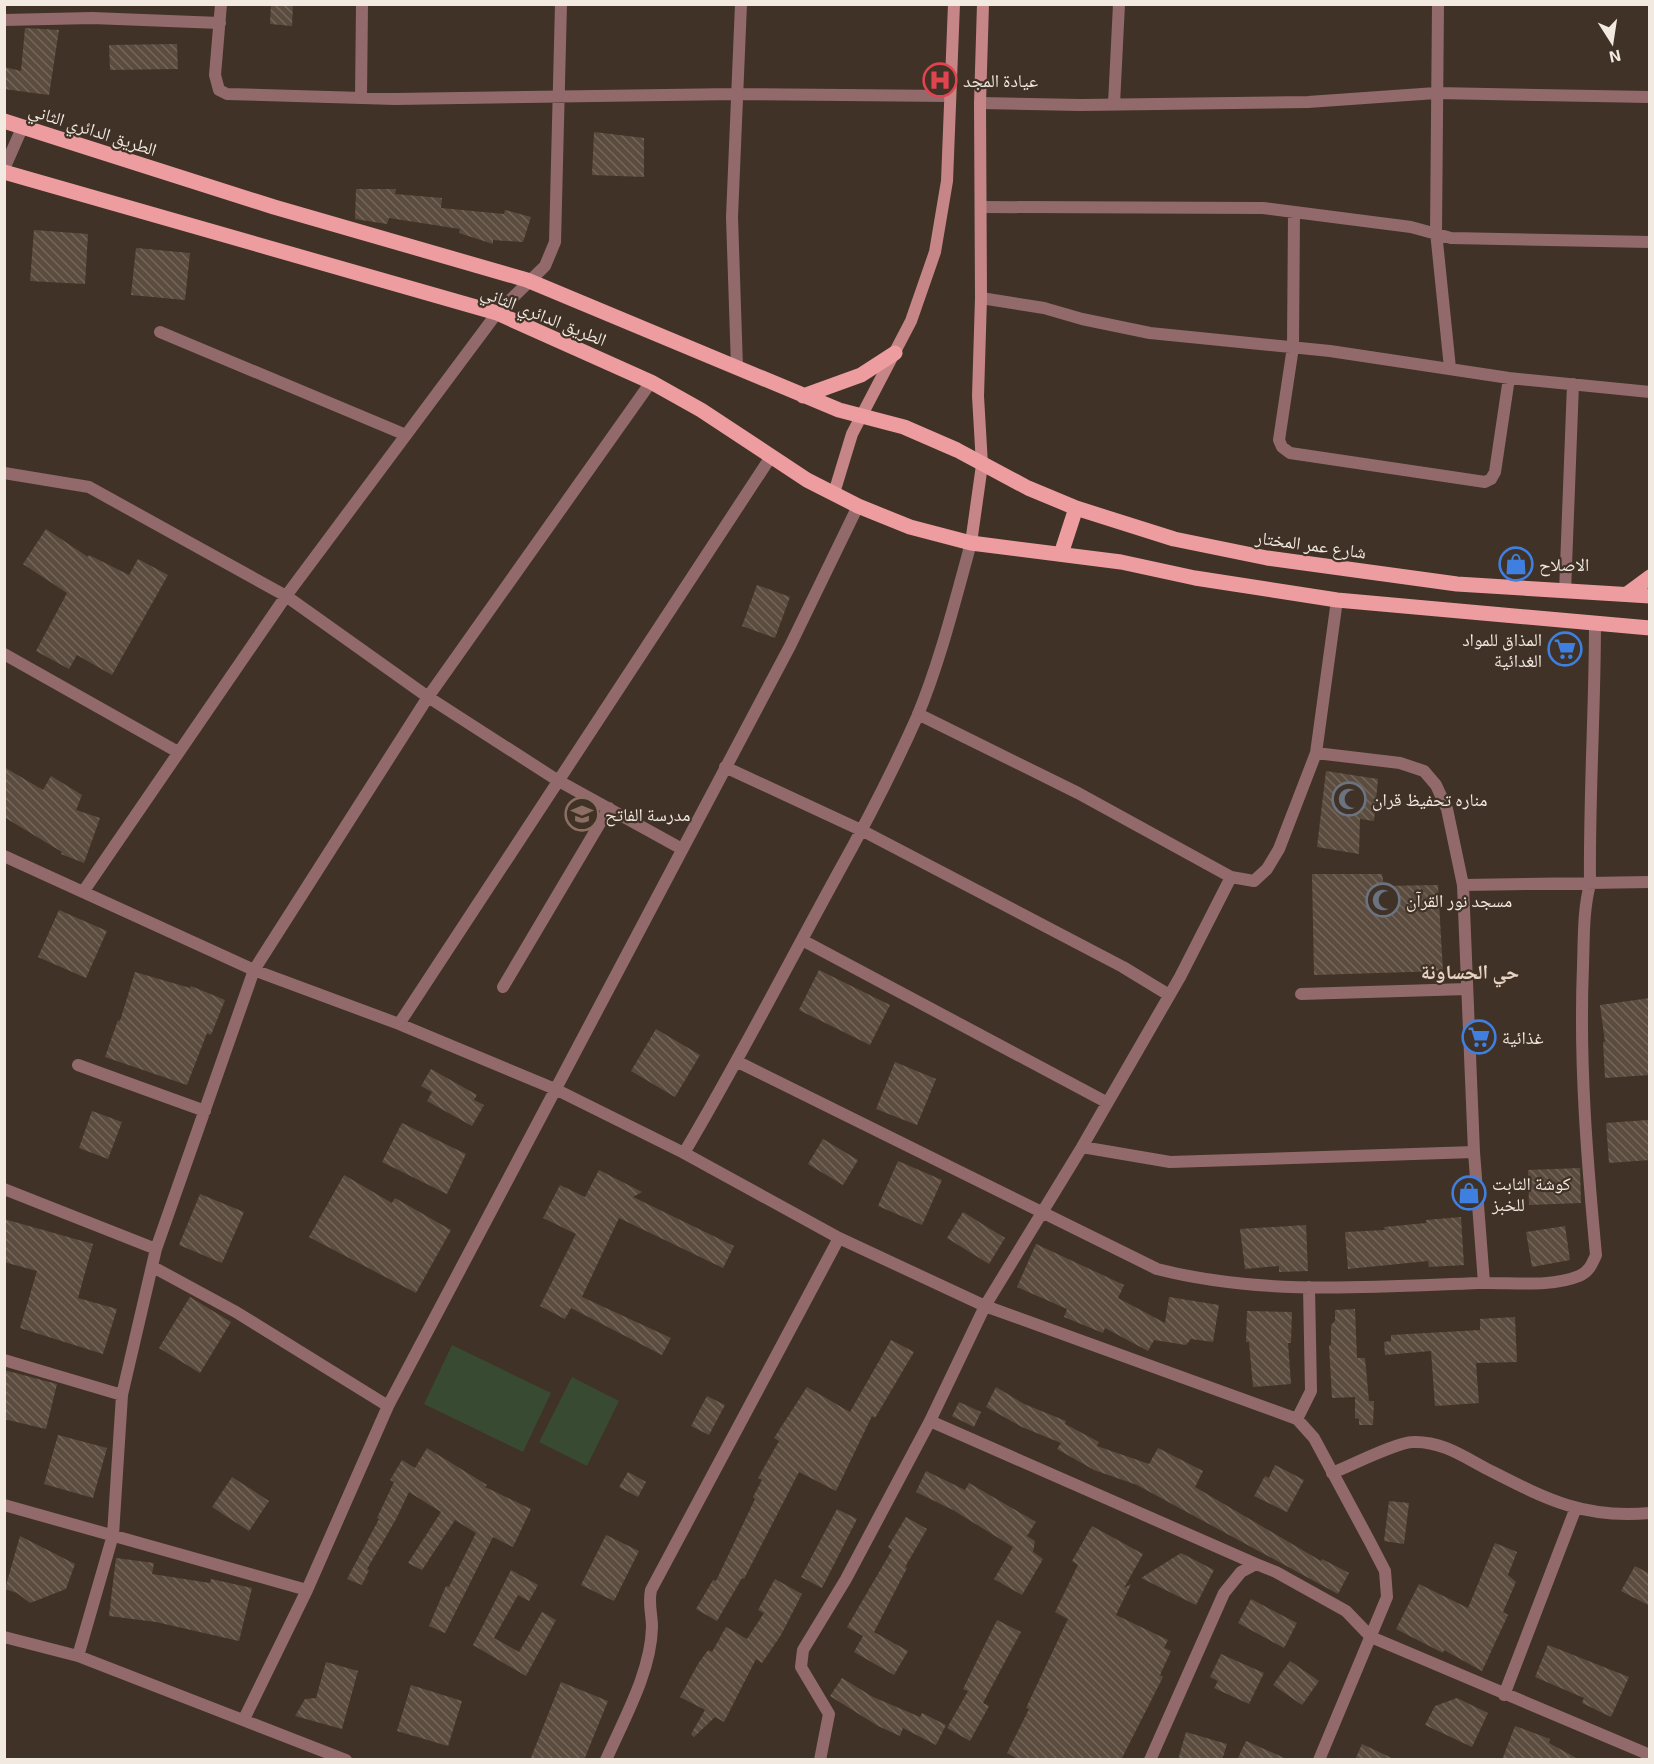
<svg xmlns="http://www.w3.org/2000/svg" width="1654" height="1764" viewBox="0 0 1654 1764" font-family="'Exo 2','Noto Naskh Arabic',sans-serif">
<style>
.green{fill:#384a31}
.building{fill:url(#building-back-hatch)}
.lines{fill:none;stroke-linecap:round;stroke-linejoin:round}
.street{stroke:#926a6b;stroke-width:12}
.secondary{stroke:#c68688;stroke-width:12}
.primary{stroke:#ed9c9f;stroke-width:15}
.labels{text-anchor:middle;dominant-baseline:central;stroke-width:4.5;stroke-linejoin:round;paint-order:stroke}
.poi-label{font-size:18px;fill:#f2e9e1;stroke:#403226;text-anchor:start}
.street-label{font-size:18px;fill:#f2e9e1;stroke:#403226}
.neighbourhood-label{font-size:20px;font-weight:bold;fill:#e6d3c4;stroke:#403226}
</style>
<defs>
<pattern id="building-back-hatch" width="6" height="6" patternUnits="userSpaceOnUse" patternTransform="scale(1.5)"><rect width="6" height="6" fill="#5b4c3f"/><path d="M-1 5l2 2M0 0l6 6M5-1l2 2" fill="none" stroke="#73665a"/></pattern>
</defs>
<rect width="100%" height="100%" fill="#403226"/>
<!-- green -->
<path class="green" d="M452 1345 551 1393 523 1452 424 1404Z
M572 1377 619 1401 587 1466 539 1442Z"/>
<!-- building -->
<path class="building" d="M271 4H293L292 26 270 24Z
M25 28 59 30 49 95 4 89V67L21 71Z
M177 44 178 69 110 70 109 45Z
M594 132 644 138V177L592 175Z
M356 189H396L395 194 442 198 441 208 504 214 505 210 531 217 523 242 493 240V244L459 233 460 229 389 218 387 224 355 219Z
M34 230 88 234 85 284 30 281Z
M136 248 190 253 185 300 131 295Z
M46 529 88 557 89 555 129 575 138 559 168 575 112 675 77 655 69 669 36 651 67 593 23 564Z
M757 585 790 597 775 638 742 626Z
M4 767 43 790 51 776 82 795 76 810 100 818 84 863 61 854 62 852 4 817Z
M1326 771 1378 779 1374 821 1360 819 1359 854 1317 847Z
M1312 874H1382L1384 886 1438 885 1443 971 1314 975Z
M59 910 107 931 86 978 38 957Z
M819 970 890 1005 870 1045 799 1010Z
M135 972 190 988 191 986 225 1000 211 1035 207 1033 187 1085 105 1057 118 1020 120 1021Z
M1650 998V1075L1605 1078 1603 1042H1605L1600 1005Z
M656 1029 700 1055 675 1097 631 1071Z
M895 1062 936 1079 917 1125 876 1109Z
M431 1069 477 1095 474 1100 484 1105 472 1126 427 1101 432 1092 421 1086Z
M92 1111 122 1122 108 1159 79 1148Z
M1648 1120 1650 1160 1609 1163 1606 1123Z
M402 1123 466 1154 447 1194 382 1162Z
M823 1139 858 1160 843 1185 808 1164Z
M898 1161 942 1180 922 1225 878 1206Z
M1580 1168 1581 1203 1529 1205 1528 1170Z
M599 1170 642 1192 633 1197 734 1246 723 1268 619 1218 582 1297 671 1338 662 1355 571 1308 565 1319 540 1306 576 1234 543 1218 560 1185 585 1197Z
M344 1175 392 1203 395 1198 451 1230 416 1293 309 1237Z
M200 1194 244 1212 222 1263 179 1245Z
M963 1212 1005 1238 989 1264 947 1238Z
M1461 1217 1464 1265 1429 1267 1428 1261 1348 1269 1345 1232 1385 1230 1384 1227 1426 1223V1220Z
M4 1219 93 1244 78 1298 117 1309 103 1354 20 1328 37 1271 4 1262Z
M1306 1225 1308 1271 1279 1272V1266L1245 1269 1240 1229Z
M1565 1226 1570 1260 1532 1267 1526 1232Z
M1036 1244 1124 1285 1118 1298 1165 1323 1169 1297 1219 1305 1213 1342 1191 1339 1186 1345 1154 1340 1148 1351 1105 1328 1103 1333 1064 1317 1067 1309 1017 1287Z
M190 1297 231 1322 200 1373 159 1348Z
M1355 1309 1357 1358H1365L1369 1401H1374L1373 1425H1359V1419L1355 1418V1397L1332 1398 1329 1345H1331V1325L1335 1321V1310Z
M1247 1311 1292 1312 1291 1343H1288L1291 1384 1253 1387 1249 1342H1246Z
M1515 1317 1517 1362 1476 1363 1479 1403 1435 1406 1431 1351 1385 1355 1384 1342 1391 1341V1335L1480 1330V1319Z
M891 1340 914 1352 875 1418 872 1416 836 1491 799 1472 744 1579 742 1578 717 1621 696 1609 713 1580 716 1581 755 1499 753 1497 762 1480 758 1478 779 1441 774 1438 807 1387 850 1412Z
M4 1370 57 1384 46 1429 4 1419Z
M996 1387 1024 1404 1066 1421 1065 1424 1099 1442 1097 1446 1149 1464 1158 1448 1203 1471 1195 1487 1321 1561 1322 1559 1349 1573 1338 1594 1137 1485 1094 1470 1057 1449 1061 1443 1022 1427 986 1407Z
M707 1396 725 1405 709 1435 691 1426Z
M959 1402 981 1412 974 1427 952 1416Z
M58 1435 107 1448 93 1498 44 1484Z
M427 1448 487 1485 485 1487 531 1509 513 1547 493 1537 445 1633 429 1626 446 1586 449 1587 476 1533 455 1520 422 1570 408 1563 441 1512 409 1492 395 1521 367 1569 369 1570 362 1585 347 1579 379 1519 377 1518 394 1482 390 1480 402 1460 415 1468Z
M1275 1465 1304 1480 1287 1512 1254 1496 1265 1476 1269 1478Z
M926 1471 965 1490 969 1483 1036 1522 1027 1536 1035 1541 1033 1552 1043 1559 1022 1595 994 1579 1013 1547 953 1510 916 1492Z
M628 1472 646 1482 638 1497 619 1487Z
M232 1477 269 1501 249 1531 212 1507Z
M1389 1501 1409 1503 1404 1544 1384 1541Z
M837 1509 857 1519 822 1588 801 1577Z
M906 1517 927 1529 905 1567 907 1568 874 1632 908 1651 894 1675 854 1652 863 1636 847 1627 892 1550 888 1547Z
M1092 1526 1143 1554 1124 1588 1131 1584 1116 1615 1168 1640 1164 1648 1171 1651 1160 1675 1163 1677 1121 1760H1020L1007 1753 1029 1709 1026 1708 1068 1619 1055 1612 1078 1565 1072 1561Z
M606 1535 639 1551 614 1601 581 1585Z
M20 1536 75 1564 66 1589 30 1603 17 1593 5 1589Z
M1495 1543 1517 1552 1508 1575 1516 1582 1503 1612 1508 1615 1482 1671 1444 1650 1443 1653 1396 1629 1419 1584 1468 1608Z
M1181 1553 1214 1570 1196 1605 1141 1578Z
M116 1558 154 1563 152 1574 210 1583 211 1579 252 1588 239 1641 156 1622 109 1616Z
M1635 1566 1650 1574V1606L1621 1591Z
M511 1570 538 1585 529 1601 518 1595 494 1638 519 1652 542 1612 556 1620 526 1676 473 1645Z
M775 1579 802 1594 781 1635 762 1663 756 1659 724 1722 715 1717 694 1737 691 1734 705 1710 680 1697 698 1664 708 1650 712 1652 726 1627 747 1639 764 1613 758 1610Z
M1251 1599 1297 1623 1284 1648 1238 1623Z
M997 1620 1021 1632 983 1703 989 1706 970 1741 947 1728 968 1691 963 1689Z
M1548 1645 1629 1677 1611 1717 1582 1703 1584 1698 1535 1677Z
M1221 1654 1264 1673 1249 1704 1214 1688 1218 1681 1210 1677Z
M1290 1661 1319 1681 1302 1705 1273 1685Z
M326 1662 358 1671 342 1729 295 1716 305 1699 316 1698Z
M842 1678 873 1697 920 1717 922 1713 946 1725 936 1745 903 1728 900 1736 878 1726 830 1696Z
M561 1682 608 1701 584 1760H530Z
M411 1685 462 1701 448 1746 397 1731Z
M1457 1698 1488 1713 1472 1747 1425 1725 1435 1706Z
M1515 1726 1550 1739 1549 1743 1580 1760H1502Z
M1186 1732 1227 1744 1222 1760H1178Z
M1246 1741 1289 1760H1237Z
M1362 1744 1396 1760H1355Z"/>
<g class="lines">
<!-- street -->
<path class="street" d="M221 4 215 75 219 90 227 94 395 99 735 94 950 96
M1438 4 1436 232 1450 368
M4 20 92 18 220 23
M361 98 362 4
M980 103 1081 105 1308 102 1436 93 1650 97
M1114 104 1119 4
M4 169 22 128
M981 207 1263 208 1411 227 1451 238 1650 242
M1294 213 1293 347 1279 440 1282 447 1290 453 1485 482 1491 479 1495 472 1509 378
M981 298 1044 308 1082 319 1150 333 1330 351 1509 378 1650 392
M160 332 406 435
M737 367 732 217 741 4
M4 473 89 487 286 596 428 697 557 780 682 849
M1565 592 1573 384
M4 654 178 752
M918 714 1078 793 1231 877
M1316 753 1400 763 1424 771 1436 785 1447 809 1463 885 1474 1152 1484 1283
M725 767 863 831 1123 967 1169 995
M4 856 254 970 399 1024 555 1089 684 1153 839 1238 985 1306 1297 1419 1314 1438 1370 1542 1385 1571 1387 1597 1319 1760
M1463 885 1650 882
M83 892 286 596 497 313 545 266 555 242 561 4
M804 941 1106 1102
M503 987 609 808
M1301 994 1467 989
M399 1024 770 458
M738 1062 1157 1269C1262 1296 1372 1287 1479 1283 1511 1282 1550 1288 1579 1276 1589 1272 1592 1264 1596 1255 1587 1159 1579 1062 1583 966 1584 938 1583 911 1590 884 1589 796 1595 710 1595 622
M78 1065 205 1111
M1082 1147 1170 1162 1474 1152
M684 1153C738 1062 786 968 837 875 866 823 893 771 917 717 940 662 955 601 971 543
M4 1189 156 1249
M153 1267 236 1312 388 1406
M4 1360 122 1395
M1297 1419 1311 1391 1309 1287
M930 1421 1256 1564
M1332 1473C1350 1466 1397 1442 1413 1442 1442 1441 1464 1457 1489 1470 1546 1499 1583 1519 1650 1513
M4 1505 307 1590
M4 1637 78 1656 346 1760
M78 1656 113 1535 122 1395 156 1249 254 970 428 697 651 382
M1504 1695 1575 1510
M244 1719 307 1590 388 1406 790 646 858 506
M606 1760C624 1719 651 1672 652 1627 652 1614 648 1604 651 1590L839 1238
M820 1760 829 1714 801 1667 803 1650 846 1579 930 1421 985 1306 1082 1147 1180 977 1231 877 1254 881 1267 869 1279 849 1316 753 1337 600
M1150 1760 1224 1593 1241 1572 1256 1564 1276 1572 1346 1611 1371 1637 1650 1755"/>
<!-- secondary -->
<path class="secondary" d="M834 493 852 434 911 321 935 252 947 181 954 4
M971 543 982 465 978 396 981 298 980 103 983 4"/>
<!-- primary -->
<path class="primary" d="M4 121 274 207 527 280 839 410 904 427 957 450 1028 488 1076 508 1174 539 1267 558 1457 584 1650 596
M4 172 497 313 651 382 701 410 807 480 858 506 910 527 971 543 1121 562 1195 578 1337 600 1650 628
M803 396 861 375 895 353
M1061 554 1076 508
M1627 594 1650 577"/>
</g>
<!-- icons -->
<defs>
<g id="hospital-ring" transform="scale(1.725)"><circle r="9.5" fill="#403226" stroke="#e0444e" stroke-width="1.5"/><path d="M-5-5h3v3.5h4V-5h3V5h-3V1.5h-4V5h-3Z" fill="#e0444e"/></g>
<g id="shop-ring" transform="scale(1.725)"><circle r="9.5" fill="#403226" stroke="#3f7fe0" stroke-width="1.5"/><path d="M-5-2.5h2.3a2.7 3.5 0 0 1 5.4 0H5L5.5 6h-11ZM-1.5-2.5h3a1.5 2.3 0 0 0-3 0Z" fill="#3f7fe0"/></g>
<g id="supermarket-ring" transform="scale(1.725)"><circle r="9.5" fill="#403226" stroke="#3f7fe0" stroke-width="1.5"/><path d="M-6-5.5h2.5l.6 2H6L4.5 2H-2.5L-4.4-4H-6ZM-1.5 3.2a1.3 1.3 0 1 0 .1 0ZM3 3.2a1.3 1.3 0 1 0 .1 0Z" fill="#3f7fe0"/></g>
<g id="mosque-ring" transform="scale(1.725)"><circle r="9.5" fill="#403226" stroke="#6b7280" stroke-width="1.5"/><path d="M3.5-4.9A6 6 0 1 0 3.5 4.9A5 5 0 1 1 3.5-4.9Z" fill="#6b7280"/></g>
<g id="school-ring" transform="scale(1.725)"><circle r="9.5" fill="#403226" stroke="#8d6e63" stroke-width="1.5"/><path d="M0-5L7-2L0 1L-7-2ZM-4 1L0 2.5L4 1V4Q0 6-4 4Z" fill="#8d6e63"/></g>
</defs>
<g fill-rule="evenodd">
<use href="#hospital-ring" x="940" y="80"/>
<use href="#shop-ring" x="1516" y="564"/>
<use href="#supermarket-ring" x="1565" y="649"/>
<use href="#mosque-ring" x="1349" y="799"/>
<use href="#school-ring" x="582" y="814"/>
<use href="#mosque-ring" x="1383" y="900"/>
<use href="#supermarket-ring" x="1479" y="1037"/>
<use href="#shop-ring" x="1469" y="1193"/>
</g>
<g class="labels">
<!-- poi labels -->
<g class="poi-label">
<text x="963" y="80">عيادة المجد</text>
<text x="1539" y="564">الاصلاح</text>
<text x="1542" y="639" text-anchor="end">المذاق للمواد<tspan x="1542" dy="21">الغدائية</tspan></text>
<text x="1372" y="799">مناره تحفيظ قران</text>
<text x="605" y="814">مدرسة الفاتح</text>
<text x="1406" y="900">مسجد نور القرآن</text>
<text x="1502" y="1037">غذائية</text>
<text x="1492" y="1183">كوشة الثابت<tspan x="1492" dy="21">للخبز</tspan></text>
</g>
<!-- street labels -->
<g class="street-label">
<text transform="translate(93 129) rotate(18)">الطريق الدائري الثاني</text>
<text transform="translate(544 315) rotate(22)">الطريق الدائري الثاني</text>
<text transform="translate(1311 544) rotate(8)">شارع عمر المختار</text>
</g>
<!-- neighbourhood labels -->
<g class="neighbourhood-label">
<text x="1470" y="971">حي الحساونة</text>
</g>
</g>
<!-- border -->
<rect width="1654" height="1764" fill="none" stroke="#f2e9e1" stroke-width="12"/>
<!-- north arrow -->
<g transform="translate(1612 42) rotate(168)" stroke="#403226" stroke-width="4.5" paint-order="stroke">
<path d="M0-4.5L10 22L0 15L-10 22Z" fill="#f2e9e1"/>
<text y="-9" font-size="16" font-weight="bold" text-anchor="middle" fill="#f2e9e1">N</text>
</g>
</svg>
